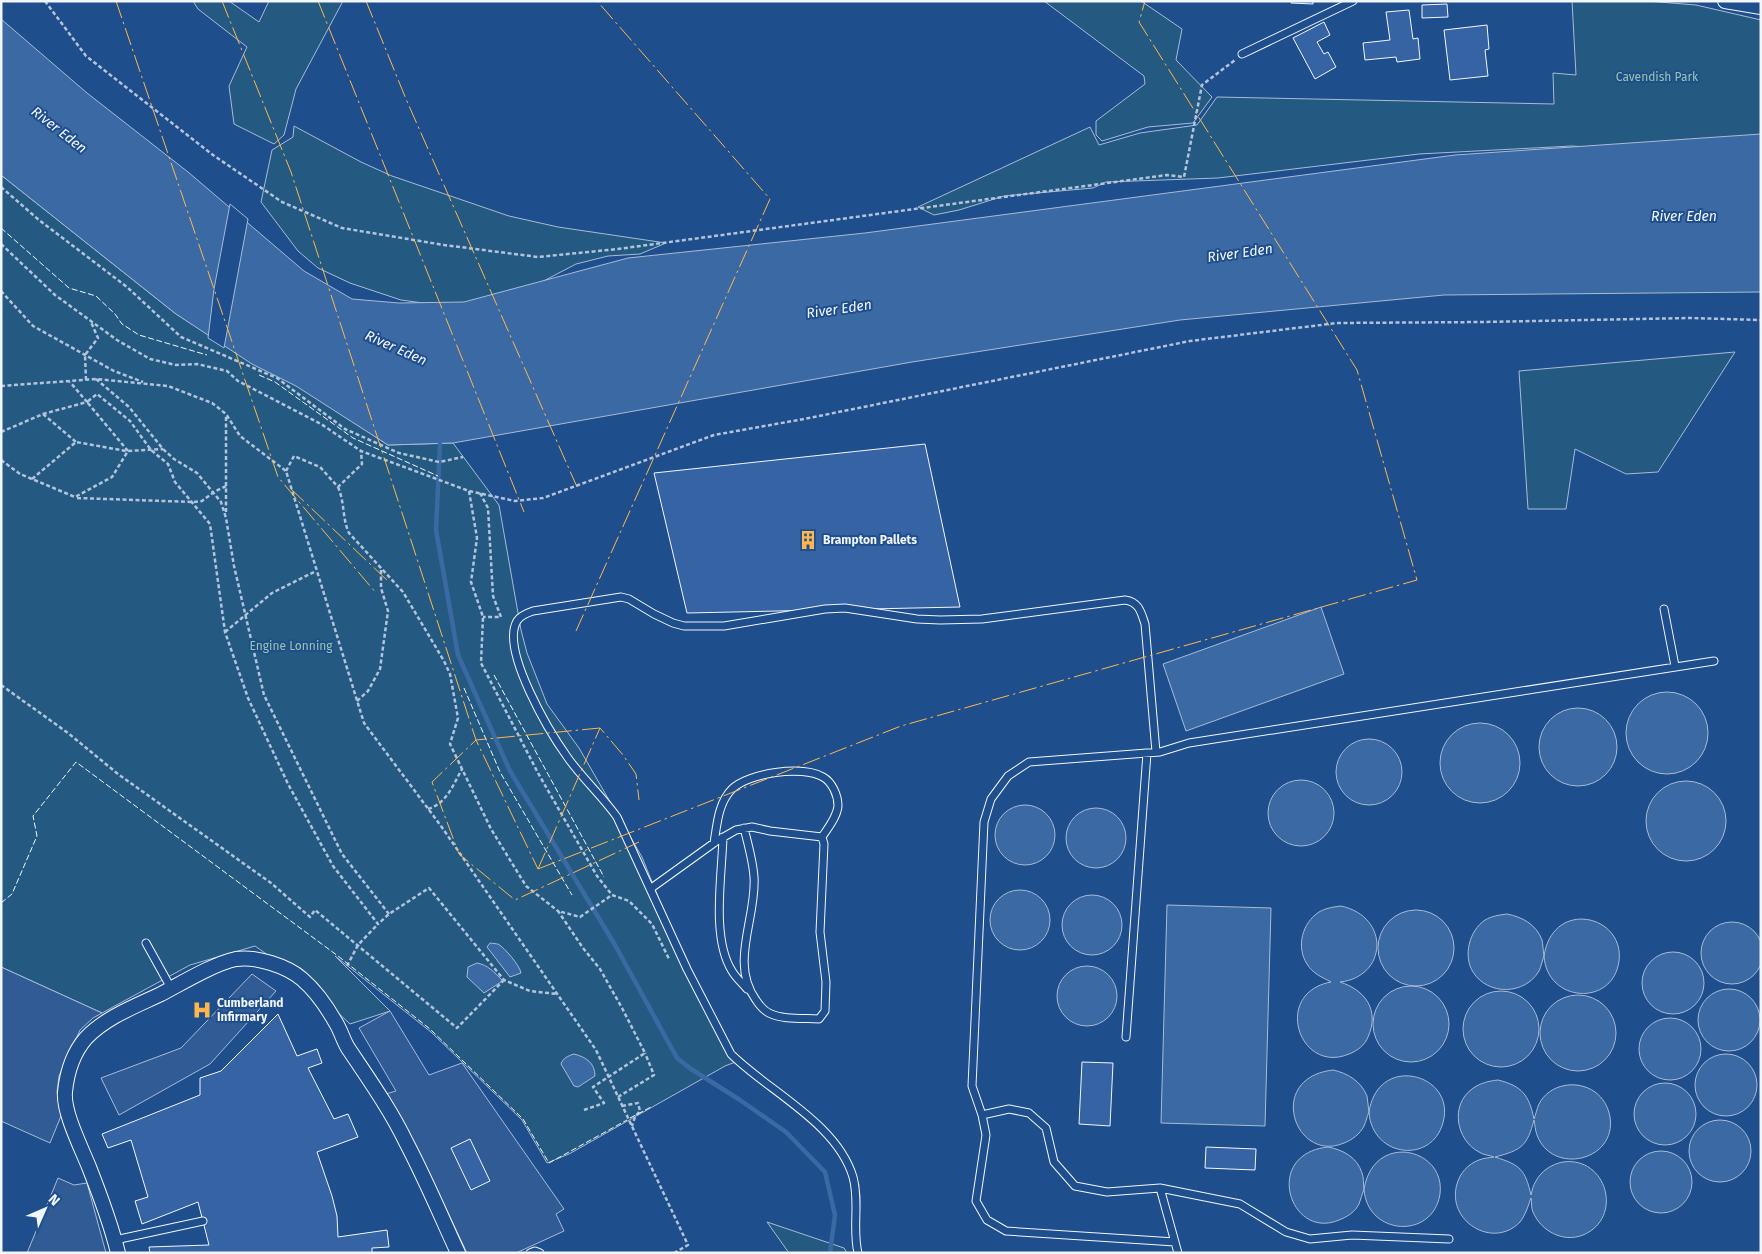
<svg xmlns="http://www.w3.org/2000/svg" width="1762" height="1254" viewBox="0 0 1762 1254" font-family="'Fira Sans',sans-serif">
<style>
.green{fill:#245a82;stroke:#a8bbd7}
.parking{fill:#305b95;stroke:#a8bbd7}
.water{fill:#3b69a3;stroke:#a8bbd7}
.pier{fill:#1f4e8c;stroke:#a8bbd7}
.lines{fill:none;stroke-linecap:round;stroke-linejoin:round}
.stream{stroke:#3b69a3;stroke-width:4.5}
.building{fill:#3563a3;stroke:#f2f6ff}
.service-casing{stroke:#f2f6ff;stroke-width:9}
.minor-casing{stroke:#f2f6ff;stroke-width:16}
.path{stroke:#b3c4dc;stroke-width:2.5;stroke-dasharray:4 2.5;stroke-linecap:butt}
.service{stroke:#1f4e8c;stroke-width:7}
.minor{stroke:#1f4e8c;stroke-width:14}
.fence{stroke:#f2f6ff;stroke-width:1;stroke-dasharray:6 2.5;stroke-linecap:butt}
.power{stroke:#ffb74d;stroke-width:1;stroke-dasharray:18 4 2.5 4;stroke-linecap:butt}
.labels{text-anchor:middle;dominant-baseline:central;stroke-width:4;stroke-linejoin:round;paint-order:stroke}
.park-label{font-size:12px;fill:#97c8a6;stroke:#1f4e8c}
.poi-label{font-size:12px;font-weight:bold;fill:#f2f6ff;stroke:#1f4e8c;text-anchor:start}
.water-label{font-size:14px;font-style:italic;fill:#f2f6ff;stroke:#1f4e8c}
</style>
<rect width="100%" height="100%" fill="#1f4e8c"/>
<!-- green -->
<path class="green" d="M193 1H229L259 22 269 1H343L296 89 284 135 274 144 234 124 229 86 247 47 198 9Z
M1044 1H1141L1182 29 1176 60 1212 97 1193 123 1148 127 1102 141 1096 135V121L1145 84 1144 76Z
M1572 1H1647L1696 5 1761 20V159L1572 146 1419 154 1218 178 1106 182 1093 188 1004 196 959 210 934 215 918 207 1090 127 1099 145 1140 133 1197 125 1217 97 1554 104 1553 73 1576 75Z
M294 126 361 162 392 176 509 216 558 227 666 243 640 254 608 256 576 264 532 287 484 301 438 305 401 300 350 283 318 268 298 251 261 202 272 150 293 137Z
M1 175 176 314 263 369 296 385 388 445 453 443 499 505 521 630 527 653 547 704 579 748 642 857 687 969 738 1061 725 1066 569 1154 547 1163 522 1120 431 1032 335 956 390 1011 350 1024 303 980 255 946 190 965 102 1013 1 967Z
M1735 352 1658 472 1626 474 1575 449 1566 509H1528L1519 371Z
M767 1222 844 1248 847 1253H789Z"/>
<!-- parking -->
<path class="parking" d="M1 967 102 1013 93 1018 80 1030 59 1076 57 1092 61 1116 50 1143 1 1121Z
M252 974 276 991 210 1064 119 1115 101 1078 181 1048Z
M390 1011 429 1075 462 1063 564 1209 556 1214 564 1231 516 1253H467L430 1175 386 1094 396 1091 359 1028Z
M58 1178 74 1185 87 1183 106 1253H27Z"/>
<!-- water -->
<path class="water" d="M1 19 87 93 188 172 304 271 352 299 399 303 464 302 628 258 865 233 1455 155 1761 134V292L1444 295 1180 320 912 362 453 443 388 445 296 386 252 364 176 314 1 175Z
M1321 607 1344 674 1186 731 1163 664Z
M1626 733a41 41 0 1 1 82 0a41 41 0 1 1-82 0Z
M1539 747a39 39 0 1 1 78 0a39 39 0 1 1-78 0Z
M1440 763a40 40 0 1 1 80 0a40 40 0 1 1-80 0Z
M1336 772a33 33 0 1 1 66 0a33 33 0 1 1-66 0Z
M1268 813a33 33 0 1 1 66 0a33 33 0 1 1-66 0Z
M1646 821a40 40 0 1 1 80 0a40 40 0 1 1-80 0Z
M995 835a30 30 0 1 1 60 0a30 30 0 1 1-60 0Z
M1066 838a30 30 0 1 1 60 0a30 30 0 1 1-60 0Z
M990 920a30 30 0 1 1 60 0a30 30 0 1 1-60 0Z
M1062 925a30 30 0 1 1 60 0a30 30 0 1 1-60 0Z
M1167 905 1271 908 1265 1126 1161 1123Z
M1341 906C1391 917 1387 977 1340 982 1365 990 1380 1010 1368 1037 1365 1045 1357 1051 1349 1054 1299 1075 1272 993 1331 982 1322 977 1313 974 1307 964 1296 947 1302 923 1319 912 1326 908 1333 907 1341 906Z
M1378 948a38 38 0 1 1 76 0a38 38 0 1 1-76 0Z
M1507 914C1522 917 1536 924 1542 940 1543 944 1543 951 1544 956 1553 898 1625 915 1619 961 1613 1007 1547 1003 1544 956 1542 961 1541 967 1539 971 1525 995 1488 996 1473 972 1463 956 1469 931 1485 920 1492 916 1499 915 1507 914Z
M1701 953a31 31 0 1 1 62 0a31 31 0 1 1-62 0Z
M490 943C491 943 497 944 498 944 505 948 520 966 521 973L510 977 487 947Z
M1642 983a31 31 0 1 1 62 0a31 31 0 1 1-62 0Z
M477 963C488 965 494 972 502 980L501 982 484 993 467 977 468 967Z
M1057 996a30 30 0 1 1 60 0a30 30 0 1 1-60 0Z
M1373 1024a38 38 0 1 1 76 0a38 38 0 1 1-76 0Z
M1698 1020a31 31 0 1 1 62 0a31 31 0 1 1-62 0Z
M1463 1029a38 38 0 1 1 76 0a38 38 0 1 1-76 0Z
M1540 1033a38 38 0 1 1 76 0a38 38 0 1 1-76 0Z
M1639 1049a31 31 0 1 1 62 0a31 31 0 1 1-62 0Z
M574 1054C586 1057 595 1063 595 1076L578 1087 574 1086 561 1064C563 1058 568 1056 574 1054Z
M1695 1085a31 31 0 1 1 62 0a31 31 0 1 1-62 0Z
M1333 1070C1347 1073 1361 1081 1367 1096 1368 1101 1368 1107 1369 1112 1378 1054 1452 1073 1444 1118 1436 1165 1372 1159 1369 1112 1367 1116 1366 1122 1364 1126 1360 1134 1352 1140 1344 1143 1295 1164 1265 1078 1333 1070Z
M1498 1080C1522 1086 1529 1095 1534 1119 1536 1114 1537 1108 1539 1104 1549 1084 1577 1079 1595 1092 1603 1098 1608 1106 1610 1117 1617 1161 1552 1176 1537 1135 1535 1130 1535 1124 1534 1120 1527 1146 1522 1150 1495 1157 1520 1165 1525 1169 1531 1195 1532 1191 1533 1185 1536 1181 1541 1171 1552 1164 1563 1162 1607 1156 1624 1218 1583 1235 1563 1243 1541 1231 1533 1212 1531 1208 1532 1202 1531 1198 1528 1206 1526 1214 1520 1222 1493 1250 1446 1221 1457 1184 1460 1173 1468 1164 1479 1160 1483 1158 1489 1158 1494 1157 1489 1155 1483 1155 1479 1152 1456 1140 1450 1105 1472 1089 1480 1083 1489 1081 1498 1080Z
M1634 1114a31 31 0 1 1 62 0a31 31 0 1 1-62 0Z
M1689 1151a31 31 0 1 1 62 0a31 31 0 1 1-62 0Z
M1328 1147C1343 1150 1357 1157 1362 1173 1364 1177 1363 1184 1364 1189 1374 1131 1446 1148 1440 1194 1433 1240 1367 1236 1364 1189 1362 1194 1361 1199 1359 1204 1355 1212 1347 1217 1339 1220 1290 1241 1262 1154 1328 1147Z
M1630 1182a31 31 0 1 1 62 0a31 31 0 1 1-62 0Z"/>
<!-- pier -->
<path class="pier" d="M230 204 248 219 224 348 208 338 214 289Z"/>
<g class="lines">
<!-- stream -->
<path class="stream" d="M440 444 436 530 458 655 510 771 615 945 677 1058 691 1069 740 1100 786 1132 825 1172 835 1215 830 1253"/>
</g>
<!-- building -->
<path class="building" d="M1291 1H1313V4L1291 3Z
M1447 4 1448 17 1422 18V5Z
M1409 10 1413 39 1418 38 1420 59 1397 62 1396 57 1365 60 1363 43 1390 40 1386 12Z
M1324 22 1330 35 1317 42 1324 54 1328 52 1336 67 1315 79 1293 38Z
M1487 25 1489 49 1485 50 1488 76 1450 80 1444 30Z
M925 444 960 607 687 613 654 473Z
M278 1014 297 1056 317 1049 322 1063 308 1068 334 1119 348 1114 358 1137 317 1152 332 1196 337 1216 338 1237 387 1230 389 1247 372 1248V1253H150L149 1247 209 1245 198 1202 142 1224 135 1201 148 1197 131 1140 108 1148 102 1134 200 1095V1078L221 1071Z
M1082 1062 1113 1063 1110 1126 1079 1124Z
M470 1139 490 1181 471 1190 451 1148Z
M1206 1147 1256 1149 1255 1170 1205 1168Z"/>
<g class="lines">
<!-- service casing -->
<g class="service-casing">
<path id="service" d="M1242 54 1353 1
M1664 609 1675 666
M744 828C748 844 753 861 754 877 757 917 729 963 756 1000 760 1006 763 1010 769 1013 783 1020 803 1018 819 1019L825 1011 826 982 820 932 824 844 822 837
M723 837C722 875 711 938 732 971 736 978 742 983 747 989
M650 889 714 843 715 842 736 830 752 827 770 831 822 837C828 828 837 817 838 806 838 795 832 782 823 777 802 765 748 773 732 789 718 803 717 825 714 843
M146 943 171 988
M1126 1037 1147 753
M982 1115 1009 1109 1029 1113 1046 1128 1054 1162 1075 1186 1107 1192 1160 1188 1240 1204 1286 1232 1310 1239 1352 1235 1449 1239
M1160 1188 1178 1253
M115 1240 203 1221
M1175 1242 1006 1231 987 1220 976 1201 986 1135 982 1115 972 1086 984 822 991 799 1008 776 1029 762 1160 752 1189 743 1714 661
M530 1253 535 1251 540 1253
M858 1253C852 1228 860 1202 853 1177 837 1123 768 1091 731 1054L687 969 617 817C602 796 583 779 568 758 550 733 500 650 517 621 520 616 527 613 533 611L621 597 629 599 654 614 673 623 684 626H724L825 609 845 608 917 619 940 620 982 619 1125 600C1139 602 1141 612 1145 624L1156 752"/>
</g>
<!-- minor casing -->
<g class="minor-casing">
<path id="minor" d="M1725 1 1761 7
M118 1253C111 1224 100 1195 89 1167 81 1147 63 1112 65 1092 67 1072 73 1053 86 1038 106 1017 136 1006 161 994 182 983 213 964 236 959 256 956 287 966 302 979 316 991 327 1007 336 1023 341 1031 343 1040 348 1048 368 1078 390 1109 406 1142 425 1178 441 1216 458 1253"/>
</g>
<!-- path -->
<path class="path" d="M45 1 86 56 213 155 282 202 342 228 444 245 538 257 618 249 1167 175 1184 177 1202 85 1235 60
M1 187 39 220 127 287 181 337 277 378 345 429 399 453 439 462 463 457
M1 244 55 295 117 340 150 359 176 365 197 364 227 371 238 381 321 424 361 451 469 491 515 501 543 498 714 435 804 419 1190 341 1337 323 1484 322 1690 318 1761 320
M1 291 33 326 114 371 143 382
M96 379 129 407 163 449 174 459 197 473 221 502 226 518 234 566 264 695 342 854 389 914
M86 380 85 355 98 338 91 322
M1 386 96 379 168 386 212 403 226 414 240 436 286 471 364 723 441 826 596 1050 688 1245 674 1253
M43 414 76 442
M226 417V514
M1 432 43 414 87 402 70 382
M128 451 87 402 97 394 130 421 151 450 168 464 175 482 210 524 225 632 248 698 288 784 333 866 378 924 389 914 429 888 504 980 530 991 557 994
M1 460 20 474 75 497 112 477 128 451 163 449
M286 471 294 456 320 467 338 487 362 464 361 451
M32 479 76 442 126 451
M338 487C345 503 342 518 349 533L403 592 444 661 450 674 458 718 450 744 491 829 526 886 558 911
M469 491 477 538 471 582 483 617 481 663 538 773 597 876 612 895 629 901 652 924 669 959
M480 493 488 508 493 596 501 617H483
M77 498 193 502 202 501 214 492 226 486
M225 632 272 593 316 571
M1 685 68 733 118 774 271 883 310 917 315 910 457 1028 504 980
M357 701 368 691 380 669 388 611 381 588V569
M428 809C447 803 453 785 462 769
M347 966 358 945 378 924
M618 1097 654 1075 645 1053
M622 1106 638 1103 640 1111 635 1117 632 1126
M584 1110 604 1103 593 1087 645 1053 622 1008 600 969 583 948 558 911 580 917 612 895"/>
<!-- service -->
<use href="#service" class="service"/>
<!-- minor -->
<use href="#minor" class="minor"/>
<!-- fence -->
<path class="fence" d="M1 228 69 288 96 296 115 314 122 324 139 335 207 355
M259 375 275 382 353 438 438 476
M494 675 604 877
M464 688 500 772 572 895
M1 903 12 894 37 836 33 816 76 762 338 956 430 1029 523 1119 549 1163 627 1120
M630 1118 651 1107"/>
<!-- power -->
<path class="power" d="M116 1 278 477 376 593
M222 1 291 172 476 740 538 869
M318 1 524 512
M366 1 406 99 577 487
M291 489 389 582
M576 631 770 199 597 1
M600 728 476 740 432 782 459 854 515 900 639 842
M538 869 901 726 1417 580 1357 370 1139 22 1145 1
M538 869 600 728 623 755 636 774 639 800"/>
</g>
<!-- icons -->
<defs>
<g id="building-bare" transform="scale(1.5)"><path d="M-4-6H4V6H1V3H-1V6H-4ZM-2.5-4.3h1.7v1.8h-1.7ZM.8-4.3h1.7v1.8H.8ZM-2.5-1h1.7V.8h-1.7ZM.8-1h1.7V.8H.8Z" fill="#ffb74d" stroke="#1f4e8c" stroke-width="2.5" paint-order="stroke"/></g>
<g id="hospital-bare" transform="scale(1.5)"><path d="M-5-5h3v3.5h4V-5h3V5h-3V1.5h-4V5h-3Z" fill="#ffb74d" stroke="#1f4e8c" stroke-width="2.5" paint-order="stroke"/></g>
</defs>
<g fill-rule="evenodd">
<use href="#building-bare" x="808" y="540"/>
<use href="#hospital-bare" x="202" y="1010"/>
</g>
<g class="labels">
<!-- park labels -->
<g class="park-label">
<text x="1657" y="77">Cavendish Park</text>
<text x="291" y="646">Engine Lonning</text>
</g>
<!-- poi labels -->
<g class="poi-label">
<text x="823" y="540">Brampton Pallets</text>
<text x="217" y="1003">Cumberland<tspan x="217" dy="14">Infirmary</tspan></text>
</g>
<!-- water labels -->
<g class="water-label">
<text transform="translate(59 130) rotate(38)">River Eden</text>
<text x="1684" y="216">River Eden</text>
<text transform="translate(1240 253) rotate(-8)">River Eden</text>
<text transform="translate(839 309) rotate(-8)">River Eden</text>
<text transform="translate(396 348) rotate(24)">River Eden</text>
</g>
</g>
<!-- border -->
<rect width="1762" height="1254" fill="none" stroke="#f2f6ff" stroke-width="5"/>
<!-- north arrow -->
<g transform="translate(45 1209) rotate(45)" stroke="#1f4e8c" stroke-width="4" paint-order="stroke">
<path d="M0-4L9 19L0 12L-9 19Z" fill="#f2f6ff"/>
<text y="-8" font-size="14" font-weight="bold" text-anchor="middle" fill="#f2f6ff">N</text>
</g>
</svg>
